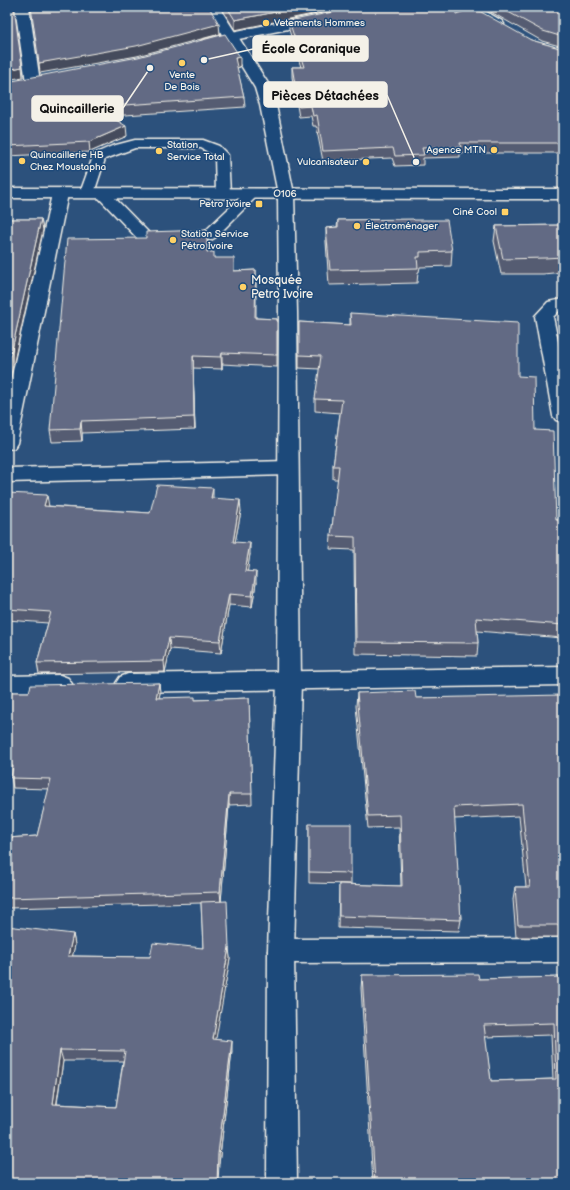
<svg xmlns="http://www.w3.org/2000/svg" width="570" height="1190" viewBox="0 0 570 1190" font-family="'Balsamiq Sans',sans-serif">
<style>
.lines{fill:none;stroke-linecap:round;stroke-linejoin:round}
.service-casing{stroke:#f4f1e8;stroke-width:3}
.minor-casing{stroke:#f4f1e8;stroke-width:3}
.tertiary-casing{stroke:#f4f1e8;stroke-width:3}
.secondary-casing{stroke:#f4f1e8;stroke-width:3}
.service{fill:#1f4a7a;fill-rule:evenodd}
.minor{fill:#1f4a7a;fill-rule:evenodd}
.tertiary{fill:#1f4a7a;fill-rule:evenodd}
.secondary{fill:#1f4a7a;fill-rule:evenodd}
.wall{fill:#545c72;stroke:#f4f1e8;fill-rule:evenodd}
.shaded-wall{fill:#454b5c;stroke:#f4f1e8}
.building{fill:#626b84;stroke:#f4f1e8;fill-rule:evenodd}
.poi-dot{fill:#ffd166;stroke:#1f4a7a;stroke-width:1.5}
.labels{text-anchor:middle;dominant-baseline:central;stroke-width:3;stroke-linejoin:round;paint-order:stroke}
.far-poi-label{font-size:10px;fill:#f4f1e8;stroke:#1f4a7a;text-anchor:start}
.far-street-label{font-size:10px;fill:#f4f1e8;stroke:#1f4a7a}
.poi-label{font-size:12px;fill:#f4f1e8;stroke:#1f4a7a;text-anchor:start}
.leader{fill:none;stroke:#f4f1e8;stroke-width:1.5}
.callout-dot{fill:#f4f1e8;stroke:#1f4a7a;stroke-width:1.5}
.callout{fill:#f4f1e8;stroke:#f4f1e8;stroke-width:1.5}
.callout-label{font-size:13px;text-anchor:middle;font-weight:bold;fill:#111}
</style>
<rect width="100%" height="100%" fill="#2c517c"/>
<filter id="ink" filterUnits="userSpaceOnUse"><feTurbulence type="fractalNoise" baseFrequency=".025" numOctaves="2"/><feDisplacementMap in="SourceGraphic" scale="8" xChannelSelector="R" yChannelSelector="G"/><feConvolveMatrix kernelMatrix="1 2 1 2 8 2 1 2 1" color-interpolation-filters="sRGB"/></filter>
<g filter="url(#ink)">
<g class="lines">
<!-- service casing -->
<g class="service-casing">
<path id="service" d="M135 140H203L219 146 228 155 230 193 228 196H218L216 193 215 156 201 148H135L105 159 94 193 92 196H82L80 193 94 154 112 146Z
M102 189 107 190 150 234 203 233 248 190H258L260 193 216 237 211 240 148 242 138 239 97 196 95 193 97 190Z"/>
</g>
<!-- minor casing -->
<g class="minor-casing">
<path id="minor" d="M15 7H29L40 82 38 85 33 86 28 85 26 82Z
M355 7H383L381 10 376 11 234 40 207 47 202 46 200 43 202 40 232 32Z
M461 7H478L502 21 504 24 502 27 497 28 492 27 463 10Z
M60 189 66 191 68 194 17 443 14 448 7 449V398L52 194 54 191Z
M563 299V309L560 310 553 317 563 366V422L556 420 553 416 535 316 548 302Z
M288 461 295 463 298 468 295 473 288 475 7 482V468Z
M563 667V685L128 692 120 689 116 683 120 677 128 674Z
M60 675 68 678 72 684 68 690 60 693 7 694V676Z
M563 938V962L281 963 271 959 268 951 271 943 281 939Z"/>
</g>
<!-- tertiary casing -->
<g class="tertiary-casing">
<path id="tertiary" d="M205 7H219L271 88 276 105 294 194 297 312 301 681 294 951 297 1183H267L268 951 277 681 279 312 278 194 260 105 255 88Z"/>
</g>
<!-- secondary casing -->
<g class="secondary-casing">
<path id="secondary" d="M7 188 563 189V199L7 198Z"/>
</g>
<!-- service -->
<use href="#service" class="service"/>
<!-- minor -->
<use href="#minor" class="minor"/>
<!-- tertiary -->
<use href="#tertiary" class="tertiary"/>
<!-- secondary -->
<use href="#secondary" class="secondary"/>
</g>
<!-- wall -->
<path class="wall" d="M221 7H347L235 30Z
M491 7H563V47L542 41 491 12Z
M456 14 531 40 563 49V153H460V157L423 158V165L395 166 392 158 323 161 316 126H313L311 116 299 117 292 77V67H301L289 30V21Z
M240 67 237 68 244 97 245 107 110 116 127 136 90 152 7 156V82Z
M7 219H41L43 230 9 384H7Z
M338 220H414L452 251 451 266 420 267 419 272H418L417 283 329 285 326 242V228L337 227Z
M563 225V272L543 274H501L494 241 496 226Z
M208 242 207 252 214 258 234 271 256 270V318L277 319V367L222 364V369L193 368 195 429 82 433V441L52 442 50 430Z
M350 313 518 376 535 430 556 520H563V638L477 631 478 643 477 656 355 654 354 550 330 549 331 536 338 479H333V466L340 413 315 411V399L320 369 299 368V322L350 325Z
M7 493 48 506 150 513 213 498 241 511 235 542 250 554 247 571 256 583 252 607 229 605 221 653 170 649 165 672 39 674 37 663 48 623 7 620Z
M159 683 160 693 159 698 195 700 249 698 252 804 229 805 221 901 230 958 215 1040 232 1051 219 1164 7 1183 73 934 75 945 72 956 150 957 203 948 201 903 7 908V838L37 836 49 789 13 788 11 777H7V692H29ZM63 1061H123L116 1107 57 1104Z
M357 693 416 698H563V937H516L513 899 515 887H526L519 816 454 819 461 920 459 931 338 928 339 884 401 886 399 827 368 828 356 706Z
M309 824 351 873V884L309 883Z
M362 975 479 979 563 977V1183H373L361 988ZM551 1035 553 1079 491 1081 485 1037Z"/>
<!-- shaded-wall -->
<path class="shaded-wall" d="M301 7H347L235 30V20Z
M219 24 220 34 137 56 40 73 39 63Z
M240 57V67L235 68V58Z
M22 67 23 77 7 80V70Z
M126 126 127 136 90 152 89 142Z
M41 219 43 230 9 384 7 372Z
M207 230 208 242 207 264Z
M222 353V369L221 357Z
M193 356V368L195 429 194 417Z
M81 421 82 433V441L80 429Z
M213 488V500L211 498Z
M47 495 49 507 44 506Z
M240 500 241 511 233 553V542Z
M250 543V554L246 582 245 571Z
M256 572V583L252 607V596Z
M229 594V605L221 653 220 641Z
M169 638 170 649 165 672 164 661Z
M159 683 160 693 157 708 156 698Z
M229 794V805L221 902 220 892Z
M73 934 75 945 70 967 68 956Z
M229 947 230 958 214 1050 213 1039Z
M232 1041V1051L219 1164 218 1183H217L218 1154Z
M60 1050 63 1061 55 1114 53 1104Z"/>
<!-- building -->
<path class="building" d="M7 7H14L22 67 7 70Z
M31 7H209L219 24 136 46 39 63Z
M227 7H301L235 20Z
M357 7H454L456 14 474 8 531 40 563 49V143H460L461 147 422 148 424 155 395 156 393 148 323 151 317 115 313 116 311 106 299 107 292 67H304L289 21Z
M499 7H563V37L543 31Z
M225 34 240 57 235 58 244 97 95 107 126 126 89 142 7 146V82L138 57Z
M7 219H41L7 372Z
M413 219 414 220H447L452 251 420 252V257H417L418 268 330 270 326 228 338 227V220Z
M563 225V257L545 258 503 259 496 226Z
M207 230V252H214V258H234V271L256 270 255 318 277 319V355L222 353 221 357 193 356 194 417 81 421 80 429 50 430 67 239 146 238V232Z
M350 313 518 323V376L534 377 535 430 553 431 556 520H563V625L476 618 478 643 356 642 355 537 331 536 339 466H333L342 400 315 399 321 356 299 355V322L351 325Z
M157 485 213 488 211 498 240 500 233 542 250 543 245 571 256 572 252 596 229 594 220 641 169 638 164 661 37 663 51 612 7 609V493L47 495 44 506 150 513Z
M159 683 156 698 195 697V700L249 698 252 794H229L220 892 7 898V838L37 836 51 779 11 778 13 766H7V692H29L31 685Z
M415 691 416 698 562 695 563 698V925H518L515 887H530L522 804 454 807 461 920 339 916V884L402 886 400 815 368 816 357 693Z
M309 824H351V873L309 872Z
M227 901 229 947 213 1039 232 1041 218 1154 217 1183H7V926L73 934 68 956 150 957 153 943 203 948 201 902ZM60 1050 125 1051 116 1107 53 1104Z
M478 974 479 979 563 977V1183H375L362 975ZM554 1023 556 1079 491 1081 484 1025Z"/>
</g>
<!-- markers -->
<g class="poi-dot">
<circle cx="266" cy="23" r="4"/>
<circle cx="182" cy="63" r="4"/>
<circle cx="494" cy="150" r="4"/>
<circle cx="159" cy="151" r="4"/>
<circle cx="22" cy="161" r="4"/>
<circle cx="366" cy="162" r="4"/>
<rect x="255" y="200" width="8" height="8" rx="2"/>
<rect x="501" y="208" width="8" height="8" rx="2"/>
<circle cx="357" cy="226" r="4"/>
<circle cx="173" cy="240" r="4"/>
<circle cx="243" cy="287" r="4"/>
</g>
<g class="labels">
<!-- far-poi labels -->
<g class="far-poi-label">
<text x="274" y="23">Vetements Hommes</text>
<text x="182" y="75" text-anchor="middle">Vente<tspan x="182" dy="12">De Bois</tspan></text>
<text x="167" y="145">Station<tspan x="167" dy="12">Service Total</tspan></text>
<text x="486" y="150" text-anchor="end">Agence MTN</text>
<text x="30" y="155">Quincaillerie HB<tspan x="30" dy="12">Chez Moustapha</tspan></text>
<text x="358" y="162" text-anchor="end">Vulcanisateur</text>
<text x="251" y="204" text-anchor="end">Petro Ivoire</text>
<text x="497" y="212" text-anchor="end">Ciné Cool</text>
<text x="365" y="226">Électroménager</text>
<text x="181" y="234">Station Service<tspan x="181" dy="12">Pétro Ivoire</tspan></text>
</g>
<!-- far-street labels -->
<g class="far-street-label">
<text transform="translate(285 194) rotate(1)">O106</text>
</g>
<!-- poi labels -->
<g class="poi-label">
<text x="251" y="280">Mosquée<tspan x="251" dy="14">Petro Ivoire</tspan></text>
</g>
</g>
<!-- callouts -->
<path class="leader" d="M204 60L253 49M416 162L387 95M150 68L123 108"/>
<g class="callout-dot">
<circle cx="204" cy="60" r="4"/>
<circle cx="416" cy="162" r="4"/>
<circle cx="150" cy="68" r="4"/>
</g>
<g class="callout">
<rect x="253" y="36" width="115" height="25" rx="4"/>
<rect x="264" y="82" width="123" height="25" rx="4"/>
<rect x="32" y="96" width="91" height="25" rx="4"/>
</g>
<g class="callout-label">
<text x="311" y="53">École Coranique</text>
<text x="325" y="100">Pièces Détachées</text>
<text x="77" y="113">Quincaillerie</text>
</g>
<!-- margin -->
<rect width="570" height="1190" fill="none" stroke="#1f4a7a" stroke-width="24"/>
<rect x="12" y="12" width="546" height="1166" fill="none" stroke="#f4f1e8" stroke-width="1.5" filter="url(#ink)"/>
</svg>
